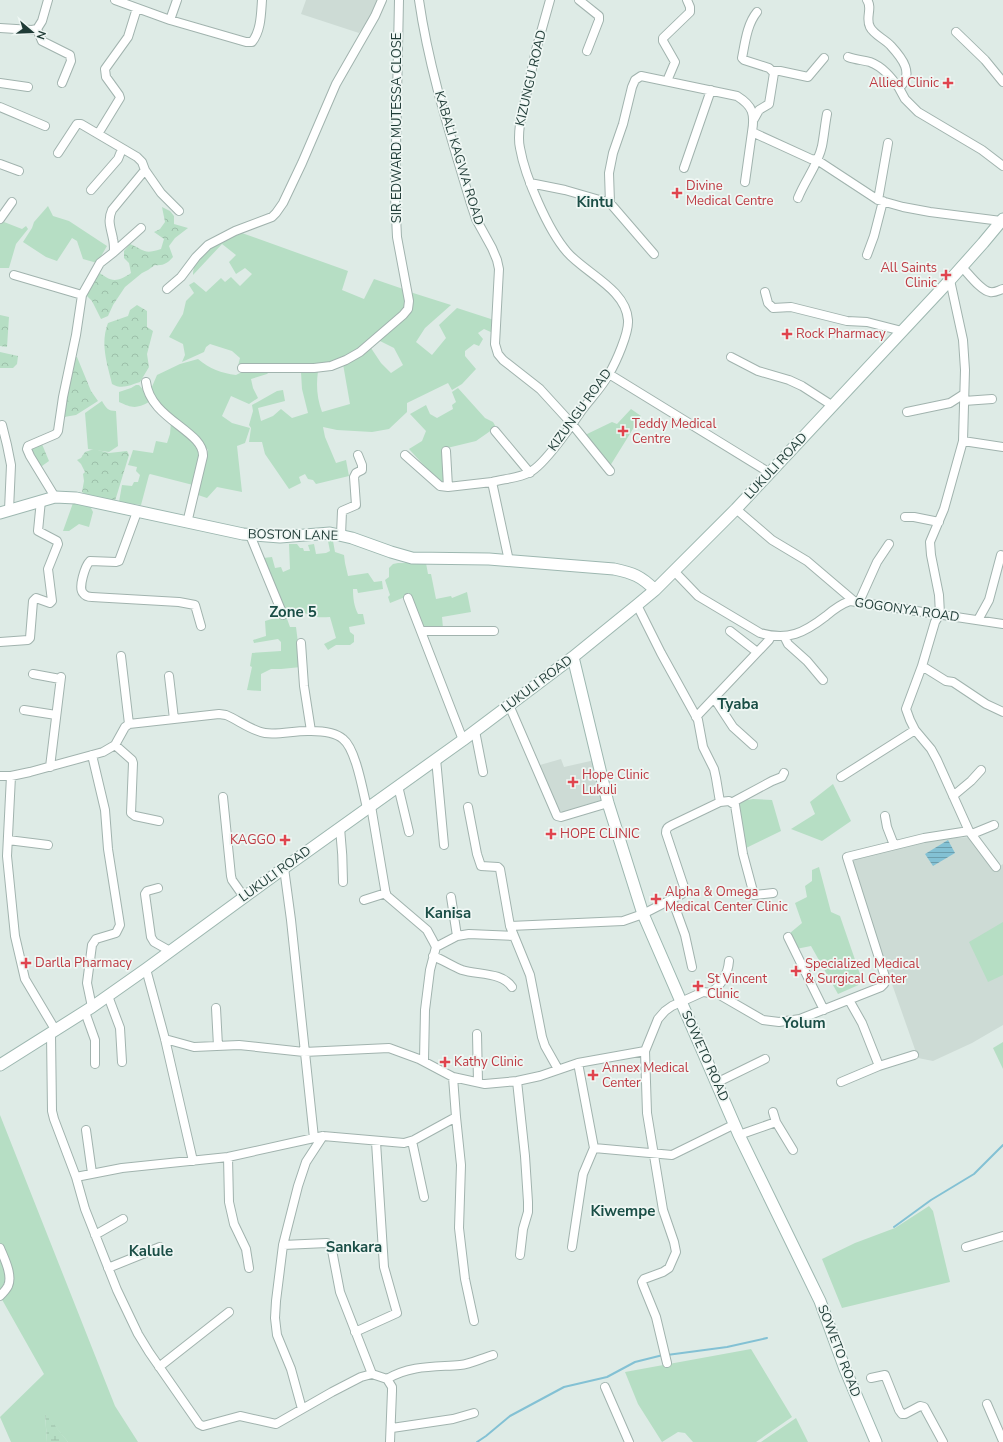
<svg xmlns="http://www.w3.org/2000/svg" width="1003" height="1442" viewBox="0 0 1003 1442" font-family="'Nunito Sans',sans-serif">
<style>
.built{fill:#cddbd5}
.green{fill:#b6dec4}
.forest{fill:url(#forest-crowns)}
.wetland{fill:url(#wetland-marsh)}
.water{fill:url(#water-rules)}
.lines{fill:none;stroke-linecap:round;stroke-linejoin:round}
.stream{stroke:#83c1d4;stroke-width:2}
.street-casing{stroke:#a1b3ae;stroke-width:10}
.secondary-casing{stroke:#9db7b0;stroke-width:13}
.street{stroke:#fff;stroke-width:8}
.secondary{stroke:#fff;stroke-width:11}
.health-dot{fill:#e0444e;stroke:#eff7f4;stroke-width:1.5}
.labels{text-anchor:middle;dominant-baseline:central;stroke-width:3.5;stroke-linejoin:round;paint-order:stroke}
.street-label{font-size:13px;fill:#1f3b36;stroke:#eff7f4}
.health-label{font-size:13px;fill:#be3a42;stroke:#eff7f4;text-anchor:start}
.quarter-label{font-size:15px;font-weight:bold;fill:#1a4e46;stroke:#eff7f4}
</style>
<defs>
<pattern id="forest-crowns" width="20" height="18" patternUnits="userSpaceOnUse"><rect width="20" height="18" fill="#b6dec4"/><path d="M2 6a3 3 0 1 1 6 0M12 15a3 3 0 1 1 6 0" fill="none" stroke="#9cbfa9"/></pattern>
<pattern id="wetland-marsh" width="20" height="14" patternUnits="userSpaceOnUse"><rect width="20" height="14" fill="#b6dec4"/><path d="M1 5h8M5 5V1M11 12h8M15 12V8" fill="none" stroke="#9cbfa9"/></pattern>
<pattern id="water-rules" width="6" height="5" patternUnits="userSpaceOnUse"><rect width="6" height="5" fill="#83c1d4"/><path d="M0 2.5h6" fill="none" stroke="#6b9ead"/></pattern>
</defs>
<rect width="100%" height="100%" fill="#deebe6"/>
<!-- built -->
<path class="built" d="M306 0H378L372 15 359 33 301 14Z
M561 759 564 767 595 760 602 800 563 812 559 811 540 765Z
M972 837 996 869 1003 864V1025L972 1043 933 1061 918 1058 848 859 922 840Z"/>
<!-- green -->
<path class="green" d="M48 206 53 216 69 221 107 246 97 263 83 259 77 241 72 238 57 261 46 257 23 242 32 228 34 222Z
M4 222 22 229 26 226 28 229 16 244 9 268H0V224Z
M239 232 348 271 342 290 364 299 374 279 406 290V307L366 345 331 364 238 366 240 358 232 351 210 344 206 347 204 352 182 362 185 355 183 344 169 337 183 314 186 301 194 293 189 285 194 282 206 292 221 278 225 282 231 277 240 286 252 274 245 268 236 274 229 262 236 255 222 244 193 275C193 251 221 241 239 232Z
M410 292 451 305 425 328 416 342 432 355 446 338 439 325 457 308 494 320 493 333 484 329 478 333 483 339 479 346 474 344 465 351V356L476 369 462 384 452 390 448 383 407 403V412L389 429 372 432 337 430 323 427 325 437 336 463 346 460 349 476 316 484 313 480 308 479 305 474 299 477 301 483 289 489 265 454 262 442H249L251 428 249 425 253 411 252 405 277 391 283 390 285 401 258 408 261 421 273 416 281 409 292 418 308 413 302 389 301 372 318 371C316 386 317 398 322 412L350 404 343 364 371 348 381 363 391 373 403 365 394 348 378 340 404 317Z
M198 359C210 369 221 373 236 375L242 372 270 371 267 374 251 379 253 388 258 398 249 404 231 396 222 416 232 423 250 428 245 443 237 446 242 492 217 487 207 498 198 495 208 450 194 433 175 419 153 396 151 389 157 375 180 364Z
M136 385H139L146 393 149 402C136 409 132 408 119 402V392L131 388Z
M458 388 485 418 493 422 496 427 476 441 443 449 444 481 439 482 409 449 422 441 426 431 410 414 426 405 430 414 437 418 453 409 452 405 456 402 452 392Z
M102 401C106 408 108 411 116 411L118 446 109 452 88 449 85 413Z
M631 409 641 416 610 466 585 435 612 422 617 424Z
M171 422 197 443 200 453 193 485 150 474 149 475 141 505 119 502 122 485 132 486 134 482H138L140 475 136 471 137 467 128 465 133 450 153 453 156 441 167 443 170 434Z
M73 503 89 504 93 512 89 527 79 524 69 531H63Z
M328 541H333L335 552 344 555 345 563 348 576 368 573 374 582 382 581 383 589 358 593 357 589H353C353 598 354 606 358 614H363L365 624 349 627 350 632 354 635V642L350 645H336L328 650 324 644 336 638 330 617C325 617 318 618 314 616 304 613 296 610 285 610L263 558 272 557 275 568 281 567 283 572 290 569 289 544H297L300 548H303L304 551H310L308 545 314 544 316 554 326 553 330 551Z
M398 563H426L428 574H431L436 599 451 596 452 598 467 592 471 612 442 617 443 628H420L405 597 390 603 388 597 390 595 385 580 389 577V568L393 564Z
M282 616H286L290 627H296L301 667 281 669H271L261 674V691L247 690 252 667 250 666 252 653 281 651V642L278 639 254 643 253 640 266 636 265 621Z
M833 784 851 821 822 841 791 829 815 814 810 802Z
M753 799 772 800 781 831 744 849 736 802Z
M819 867 831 912 840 916 863 983 838 994 811 946 796 949 790 933 802 923 795 903 807 897 805 886 812 881V870Z
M1003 922V975L988 982 969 942Z
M1003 1042V1069L993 1048Z
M0 1115 115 1406 138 1442H68L45 1414 47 1442H11L0 1417 44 1374 0 1296Z
M929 1206 933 1211 950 1282 842 1308 822 1259 855 1243 895 1228Z
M751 1349 792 1417 756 1442H693L685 1433 678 1432 662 1442 638 1404 625 1372Z
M796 1418 808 1442H761Z"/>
<!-- forest -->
<path class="forest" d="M162 207 170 211 174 216V224L188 228 175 238 169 246 173 257C168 263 163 266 155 265L148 270 142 273 125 287 113 305 108 316 101 319 92 301 85 294 96 270C110 281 115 284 131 273L129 263 124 258V251L130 244C145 250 143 255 161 249L164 239 154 232 160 229 165 222Z
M137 305 147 311V327L153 331 147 354 149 367 140 382C130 385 122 390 112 384 107 363 100 344 108 323L128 316 130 310Z
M0 315 9 317 7 347 0 346Z
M0 352 18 356 17 364 13 368H0Z
M73 357H77L91 391 98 401 76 415 64 417Z
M39 437 49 461 42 466 39 465 26 445 27 442Z
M94 449 109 453 127 451 129 455 115 501 89 496 82 492 84 481 83 474 85 472 81 464 77 460 81 458 85 452Z"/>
<!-- wetland -->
<path class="wetland" d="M45 1413 68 1442H47Z"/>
<!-- water -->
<path class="water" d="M948 840 955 853 933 866 925 854Z"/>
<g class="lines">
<!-- stream -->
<path class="stream" d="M894 1227 931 1200 974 1174 1003 1145
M667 1355 727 1347 767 1338
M477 1442 486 1436 510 1416 564 1387 607 1377 635 1362 663 1355"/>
<!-- street casing -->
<g class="street-casing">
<path id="street" d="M115 0 170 20 246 42H252C261 31 261 14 262 0
M419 0C429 70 451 137 471 204L476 219 492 248 497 260 499 269 495 344 498 354 503 360 540 389 572 424 610 471
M579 0 599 16V20L587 51
M867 0C873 8 865 18 870 27 874 35 885 39 891 46 902 58 915 74 899 88L905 99 918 112 982 150 1003 166
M170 20 177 0
M0 28 32 30 37 29 42 21 48 0
M37 29 42 41 70 55 71 61 62 83
M956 32 985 60 1003 82
M848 57C856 60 863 60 870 62 883 67 891 77 899 88
M773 71H780L808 77 824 58
M667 81 675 62 663 41V38L690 12V7L687 0
M0 83 28 87
M0 107 45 126
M754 119 759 110 769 104 774 73 769 68 744 60 742 58C745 43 747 24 757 12
M58 153 77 124H81L98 134
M0 164 19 171
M684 168 711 90
M145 170 161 193 179 211
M745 182 752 132
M530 183 565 190 610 203 654 254
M91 190 118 159 122 149
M798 198C805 180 818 165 822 146 824 136 825 124 827 114
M878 200 888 143
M610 203 609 173 613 153 623 124 632 87 635 80 641 76 737 96C753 106 755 114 752 132L811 159 817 160 878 200 903 207 930 212 1001 221
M0 219 12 202
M114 252 141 228
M867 255 874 236 883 201
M961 266C968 273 981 291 990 292 995 293 999 290 1003 289
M14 275 82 295
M167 289 181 277 196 257 208 245 235 231 272 217 276 213 283 203 302 163 336 84 375 16 382 0
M765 292 768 303 773 308 791 307 847 321 867 322 902 331
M731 357 758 371 789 380 802 386 833 406
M242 368H314L331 366 346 360 360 352 403 315 408 309 409 301 397 237 395 195 399 0
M609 374 770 473
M146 382C150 419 204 431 203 456L187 523
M964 401 992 399
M907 412 950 403 964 394
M2 425 7 445 11 465 9 510
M495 431 530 473
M963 441 1003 447
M446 451 448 487
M405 455 440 486 448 487 492 482
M55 497 30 456 27 449 28 446 56 434 58 431 63 397 76 335 82 295 100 263 114 252C114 248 114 243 113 239 111 228 107 221 112 210L145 170 142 162 137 157 98 134 120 98 119 95 106 77 105 69 128 37 137 8
M736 509 772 540 807 561 854 601
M137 512 119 561 116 562 90 561C85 566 78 588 83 593 85 596 89 597 92 597L179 602 195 605 201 626
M905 517H914L939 522
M250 535 283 615
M341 535 342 511 356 505 354 477 356 473 362 470V465L358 455
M509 561 492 482C503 479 520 478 530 472 544 465 572 425 582 410 591 398 602 387 609 374 616 362 629 333 628 320 626 289 585 273 567 252 548 230 525 177 520 148 518 140 519 132 520 124L536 50 550 0
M674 571 698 596 760 633C788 641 804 633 826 616 833 610 841 604 850 601L1003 624
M408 598 463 740
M859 602 877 562 889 544
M637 605 661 653 698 720 703 747 714 769 716 778 720 802
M978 620 989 600 1001 555
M421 631H494
M730 631 757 652
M784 636 788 644 807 661 823 680
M0 642 28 640 30 638 33 601 36 598 50 603 52 601 48 569 58 544 57 541 38 531 41 500
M301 643 304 686 311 731
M121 656 129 724
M922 666 946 681 953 682 986 704 1003 712
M33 674 60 679
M169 676 174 719
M714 698 733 727 753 745
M509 705 557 816 561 817 608 803
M24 710 56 715
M696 717 769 640 771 636
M475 731 483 772
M115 745 132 760 133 763 131 813 135 816 159 821
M436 759 444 845
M50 767 61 677
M0 776H11L30 772 103 752 115 745 125 727 129 724 219 714 226 715C238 720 252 731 265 733 280 735 296 730 311 731 322 731 335 732 343 739 356 749 363 792 367 808
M11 776 7 856 15 936 25 979 56 1031
M841 777 915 730 910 720 906 709 922 666 935 622 940 614 939 595 931 555 930 542 944 509 963 441 965 370 963 340 950 280
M398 786 409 832
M953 796 971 781 981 770
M223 797 231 876 232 880 244 897
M733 802 772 781 782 777 784 773
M371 806 386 895 427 930 433 941 436 947 430 970 425 1010 424 1061
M468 807 477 854 481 866 498 867 500 869 510 926 530 975 542 1037 545 1046 558 1069
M885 816 887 827 894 845
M340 828C342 846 343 864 343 882
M969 831 996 867
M972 834 994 825
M8 840 48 845
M284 868 291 920 314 1138
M158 888 147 891 145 894 151 937 154 942 170 951
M451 897 457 936
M672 899 685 935 692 967
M364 900 386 893
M510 926 623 921 643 914 682 894 684 891V887L666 833C666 828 668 827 672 825L720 802 729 801 735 805 743 854 754 895 773 893
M788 937 824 1010
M436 947 457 936 469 934 514 936
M433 956C443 960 452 966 462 970 478 975 502 972 512 987
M146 969 165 1039 193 1161
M710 993C721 986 728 974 729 961
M108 996 120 1028 122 1062
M92 1007 87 983 92 945 96 939 116 933 120 925 108 849 105 810 92 755
M216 1008 218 1046
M85 1012 95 1040V1064
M51 1034 52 1111 54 1119 76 1177 85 1209 117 1290 138 1334 149 1352 199 1424 203 1426 240 1416 276 1424 332 1392 361 1377 372 1374 387 1379 392 1387V1391L390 1442
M477 1034 478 1082
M165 1039 194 1047 239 1045 304 1052 389 1048 419 1059 453 1077 485 1084 517 1081 540 1076 578 1063 645 1051 658 1019 665 1011 672 1006 703 992 718 994 763 1020 779 1022 800 1019 881 987 884 984 886 980 847 857 924 838 969 831 937 760 931 749 915 730
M645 1051 647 1113 663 1210 674 1242 676 1252 669 1268 663 1272 644 1279 642 1282 643 1285 656 1317 667 1363
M879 1066 914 1055
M453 1077 456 1117 461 1165 459 1228 465 1279 474 1321
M517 1081 525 1156 528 1202V1212L523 1229 520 1255
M841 1082 879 1066 862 1023 849 1000
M716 1083 765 1059
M776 1122 793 1150
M86 1130 92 1173
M739 1135 776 1122 773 1112
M412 1141 424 1197
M594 1148 672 1155 735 1124
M228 1157 229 1202 234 1224 246 1249 249 1268
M76 1177 122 1168 228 1157 323 1136 404 1143 414 1140 456 1117
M95 1235 123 1219
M283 1245 327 1243 331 1245 340 1292 372 1374
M572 1247 583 1174 594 1148 578 1063
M966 1247 1003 1236
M0 1248C4 1258 13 1275 8 1286 6 1290 3 1293 0 1296
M108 1268 160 1247
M355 1332 397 1313 384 1267 376 1142
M159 1367 229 1312
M871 1378 885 1375 899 1410 902 1414H905L920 1406 924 1407 943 1442
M387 1379C410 1365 435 1367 460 1365 471 1364 482 1358 493 1355
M605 1387 629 1442
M987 1404 1003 1441
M302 1409 291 1369 277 1335 275 1318 276 1301 283 1245 298 1186 306 1162 323 1136
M392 1428 453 1419 474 1413"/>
</g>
<!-- secondary casing -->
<g class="secondary-casing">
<path id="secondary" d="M0 513 55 497 76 498 243 534 280 537 330 533 352 538 391 552 412 558 489 559 614 569C633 573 641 576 655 590
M573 657 608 803 643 914 739 1135 820 1301 845 1369 876 1442
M0 1065 92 1007 146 969 284 868 463 740 573 657 637 605 655 590 736 509 950 280 983 243 1003 219"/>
</g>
<!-- street -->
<use href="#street" class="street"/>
<!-- secondary -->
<use href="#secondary" class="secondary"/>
</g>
<!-- markers -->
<g class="health-dot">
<path d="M946 77h4v4h4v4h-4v4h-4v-4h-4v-4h4z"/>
<path d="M675 187h4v4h4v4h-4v4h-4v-4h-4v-4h4z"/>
<path d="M944 269h4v4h4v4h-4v4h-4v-4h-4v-4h4z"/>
<path d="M785 328h4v4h4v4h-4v4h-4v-4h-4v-4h4z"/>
<path d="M621 425h4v4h4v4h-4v4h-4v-4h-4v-4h4z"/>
<path d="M571 776h4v4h4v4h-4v4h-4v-4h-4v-4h4z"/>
<path d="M549 828h4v4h4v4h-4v4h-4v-4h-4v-4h4z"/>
<path d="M283 834h4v4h4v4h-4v4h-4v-4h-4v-4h4z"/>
<path d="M654 893h4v4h4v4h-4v4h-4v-4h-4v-4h4z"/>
<path d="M24 957h4v4h4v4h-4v4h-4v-4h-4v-4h4z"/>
<path d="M794 965h4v4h4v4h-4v4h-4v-4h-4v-4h4z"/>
<path d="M696 980h4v4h4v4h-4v4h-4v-4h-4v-4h4z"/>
<path d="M443 1056h4v4h4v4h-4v4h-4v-4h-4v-4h4z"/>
<path d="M591 1069h4v4h4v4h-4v4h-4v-4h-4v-4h4z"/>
</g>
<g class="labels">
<!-- street labels -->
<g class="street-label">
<text transform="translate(531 78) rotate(-77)">KIZUNGU ROAD</text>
<text transform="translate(397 128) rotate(-90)">SIR EDWARD MUTESSA CLOSE</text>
<text transform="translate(459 158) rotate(73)">KABALI KAGWA ROAD</text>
<text transform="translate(580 410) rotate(-54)">KIZUNGU ROAD</text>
<text transform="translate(776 466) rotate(-47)">LUKULI ROAD</text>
<text transform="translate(293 535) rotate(1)">BOSTON LANE</text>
<text transform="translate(907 610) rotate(8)">GOGONYA ROAD</text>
<text transform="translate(537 684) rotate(-37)">LUKULI ROAD</text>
<text transform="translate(275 874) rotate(-36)">LUKULI ROAD</text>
<text transform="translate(705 1056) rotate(66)">SOWETO ROAD</text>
<text transform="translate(839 1351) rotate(69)">SOWETO ROAD</text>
</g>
<!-- health labels -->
<g class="health-label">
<text x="939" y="83" text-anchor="end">Allied Clinic</text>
<text x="686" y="186">Divine<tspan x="686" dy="15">Medical Centre</tspan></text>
<text x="937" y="268" text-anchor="end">All Saints<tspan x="937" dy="15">Clinic</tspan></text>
<text x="796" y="334">Rock Pharmacy</text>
<text x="632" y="424">Teddy Medical<tspan x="632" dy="15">Centre</tspan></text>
<text x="582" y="775">Hope Clinic<tspan x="582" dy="15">Lukuli</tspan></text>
<text x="560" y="834">HOPE CLINIC</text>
<text x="276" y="840" text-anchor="end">KAGGO</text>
<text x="665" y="892">Alpha &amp; Omega<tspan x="665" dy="15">Medical Center Clinic</tspan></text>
<text x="35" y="963">Darlla Pharmacy</text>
<text x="805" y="964">Specialized Medical<tspan x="805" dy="15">&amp; Surgical Center</tspan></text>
<text x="707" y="979">St Vincent<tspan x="707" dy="15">Clinic</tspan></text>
<text x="454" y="1062">Kathy Clinic</text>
<text x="602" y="1068">Annex Medical<tspan x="602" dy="15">Center</tspan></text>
</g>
<!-- quarter labels -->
<g class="quarter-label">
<text x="595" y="202">Kintu</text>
<text x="293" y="612">Zone 5</text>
<text x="738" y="704">Tyaba</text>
<text x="448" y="913">Kanisa</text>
<text x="804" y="1023">Yolum</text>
<text x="623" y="1211">Kiwempe</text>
<text x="354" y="1247">Sankara</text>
<text x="151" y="1251">Kalule</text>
</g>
</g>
<!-- north arrow -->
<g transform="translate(32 32) rotate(109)" stroke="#eff7f4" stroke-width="3" paint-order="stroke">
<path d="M0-3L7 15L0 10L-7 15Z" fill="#1f3b36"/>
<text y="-6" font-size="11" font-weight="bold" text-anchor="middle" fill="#1f3b36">N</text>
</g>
</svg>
